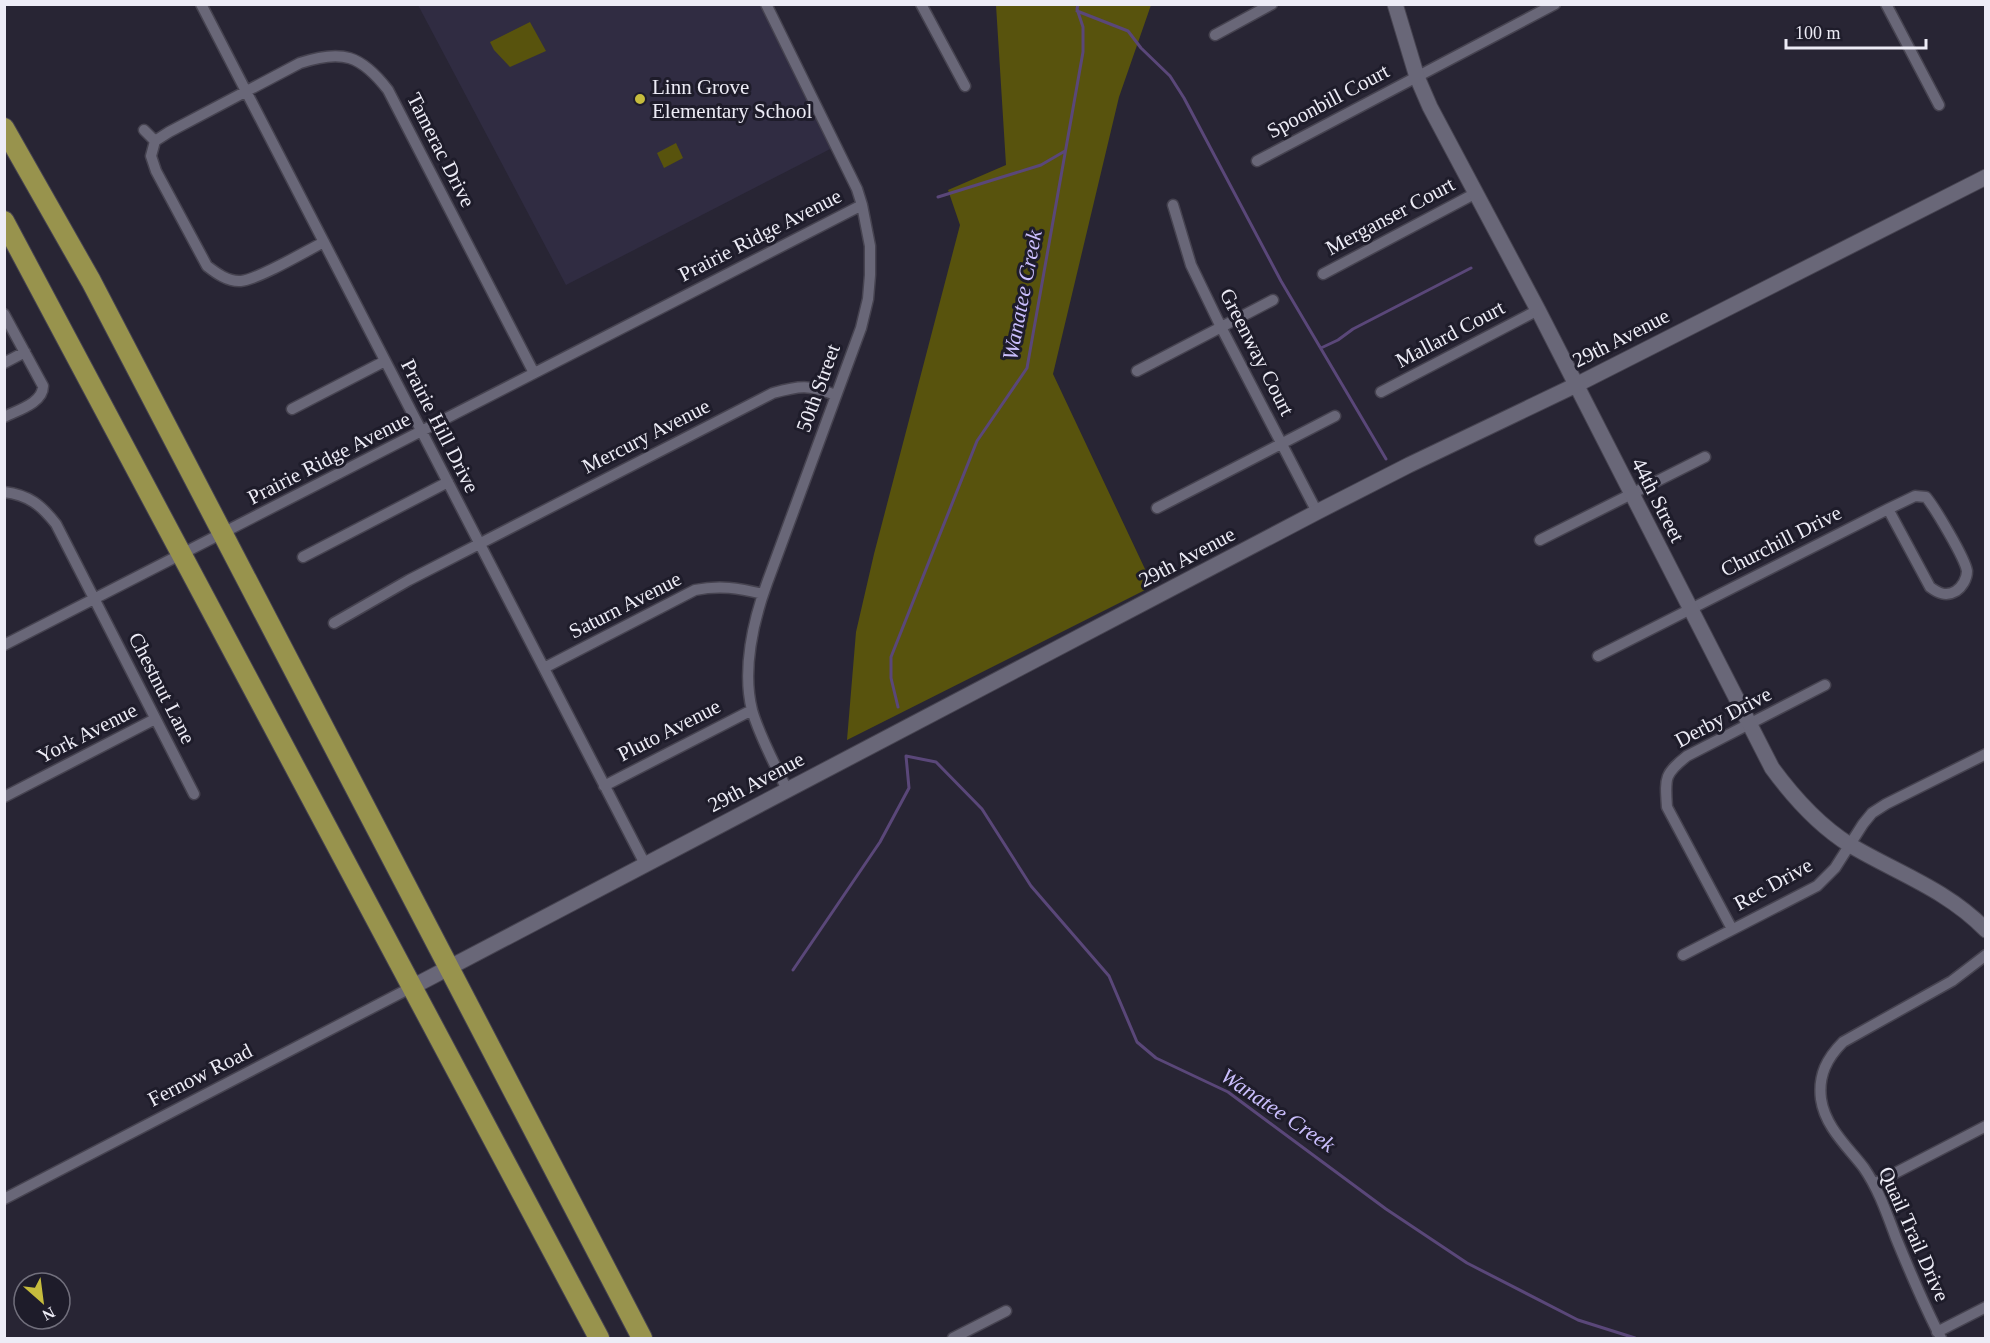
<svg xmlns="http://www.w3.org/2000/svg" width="1990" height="1343" viewBox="0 0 1990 1343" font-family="Georgia,serif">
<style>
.built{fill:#302c42}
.green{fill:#58530d}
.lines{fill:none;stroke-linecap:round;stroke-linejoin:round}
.stream{stroke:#5a4779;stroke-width:3}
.street-casing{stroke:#464350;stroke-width:13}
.secondary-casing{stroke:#464350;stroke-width:17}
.highway-casing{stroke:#464350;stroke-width:22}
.street{stroke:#696778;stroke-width:10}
.secondary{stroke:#696778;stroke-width:15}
.highway{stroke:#98934d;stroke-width:20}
.poi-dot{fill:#c6bc3d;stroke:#1e1c2a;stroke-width:2}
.labels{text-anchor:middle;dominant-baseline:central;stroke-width:6;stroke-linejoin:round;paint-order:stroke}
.poi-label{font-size:21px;fill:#edecf6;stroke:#1e1c2a;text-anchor:start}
.street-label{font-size:21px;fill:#edecf6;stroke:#1e1c2a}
.water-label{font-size:22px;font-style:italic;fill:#cabefd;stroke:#1e1c2a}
</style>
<rect width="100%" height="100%" fill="#282534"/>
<!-- built -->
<path class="built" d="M418 5H766L836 146 566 285Z"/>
<!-- green -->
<path class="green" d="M996 5H1151L1119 97 1053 374 1153 586 847 740 856 632 874 554 960 225 948 190 1006 165Z
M530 22 546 51 510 67 494 50 490 42Z
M676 143 683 158 664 168 657 153Z"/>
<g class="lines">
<!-- stream -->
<path class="stream" d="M1077 11 1128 31 1141 48 1170 76 1184 98 1281 281 1386 459
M938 197 1041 165 1065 151
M1321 348 1338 340 1353 329 1471 268
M898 707 891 678V657L977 441 1027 368 1083 52V27L1077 9 1078 4
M793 970 880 842 909 788 906 756 936 762 982 809 1031 886 1109 976 1137 1042 1156 1058 1228 1092 1386 1209 1467 1263 1578 1320 1635 1338"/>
<!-- street casing -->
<g class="street-casing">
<path id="street" d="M201 4 645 864
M766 4 857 189 862 205 870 246V275L868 299 861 328 767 583C753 621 742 670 752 710 760 738 775 764 787 790
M921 4 965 86
M1886 4 1939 105
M1215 35 1272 4
M144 130 155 141
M1257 161 1555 4
M1173 205 1191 265 1221 327 1317 512
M324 242C306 251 257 280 241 281 228 282 216 273 207 266L156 171 151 156 155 141 169 132 300 63C342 49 361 55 388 90L534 373
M1323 274 1476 193
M4 314 43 386C43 403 18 410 4 417
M4 363 25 352
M1137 371 1273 300
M1381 392 1538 310
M292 409 385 361
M4 492C29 495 41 505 56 524L194 794
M1157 508 1335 416
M1540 540 1705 457
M303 557 448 482
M334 623 409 580 773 393C802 385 807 385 836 395
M4 645 862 205
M1598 656 1888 509 1915 496 1926 497C1935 508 1965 558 1967 571 1967 579 1962 587 1956 591 1946 597 1938 593 1930 587L1888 509
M544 668 695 590C720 585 738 588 763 594
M604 786 752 710
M4 797 155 719
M1732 929 1667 807C1665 778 1664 774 1687 756L1825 685
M1683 955 1817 886 1835 868 1863 824 1872 813 1886 804 1986 754
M1874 1184 1986 1126
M4 1199 414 986
M1937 1332 1986 1307
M953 1338 1006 1311
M1941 1338C1924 1306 1910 1272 1896 1238 1887 1214 1879 1190 1864 1168 1848 1147 1825 1127 1821 1099 1818 1075 1827 1058 1843 1042L1952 981 1986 955"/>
</g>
<!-- secondary casing -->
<g class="secondary-casing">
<path id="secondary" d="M1395 4 1417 77 1430 107 1538 310 1772 768C1794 798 1818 825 1850 845 1897 873 1946 889 1986 930
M414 986 1317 512 1409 465 1576 385 1986 177"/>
</g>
<!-- highway casing -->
<g class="highway-casing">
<path id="highway" d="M4 128 91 281 642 1338
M4 221C201 594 402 965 599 1338"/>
</g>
<!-- street -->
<use href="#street" class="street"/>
<!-- secondary -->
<use href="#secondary" class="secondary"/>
<!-- highway -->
<use href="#highway" class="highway"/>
</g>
<!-- markers -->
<circle class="poi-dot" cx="640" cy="99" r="6"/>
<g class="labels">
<!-- poi labels -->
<g class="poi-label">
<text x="652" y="87">Linn Grove<tspan x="652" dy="24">Elementary School</tspan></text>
</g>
<!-- street labels -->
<g class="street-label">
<text transform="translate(1328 101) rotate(-28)">Spoonbill Court</text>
<text transform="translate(441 150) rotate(63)">Tamerac Drive</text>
<text transform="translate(1390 216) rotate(-28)">Merganser Court</text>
<text transform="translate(760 235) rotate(-27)">Prairie Ridge Avenue</text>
<text transform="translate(1450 334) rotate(-28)">Mallard Court</text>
<text transform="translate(1621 338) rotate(-27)">29th Avenue</text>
<text transform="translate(1257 352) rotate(63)">Greenway Court</text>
<text transform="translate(818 388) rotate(-70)">50th Street</text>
<text transform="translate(440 426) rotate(63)">Prairie Hill Drive</text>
<text transform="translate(646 436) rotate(-27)">Mercury Avenue</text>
<text transform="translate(329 458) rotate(-27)">Prairie Ridge Avenue</text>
<text transform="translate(1658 500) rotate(63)">44th Street</text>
<text transform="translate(1781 541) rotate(-27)">Churchill Drive</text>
<text transform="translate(1187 557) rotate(-28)">29th Avenue</text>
<text transform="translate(625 605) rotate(-27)">Saturn Avenue</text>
<text transform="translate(162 688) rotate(63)">Chestnut Lane</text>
<text transform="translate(1723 717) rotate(-28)">Derby Drive</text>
<text transform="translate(669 730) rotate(-27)">Pluto Avenue</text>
<text transform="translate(87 733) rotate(-27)">York Avenue</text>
<text transform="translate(756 782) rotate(-28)">29th Avenue</text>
<text transform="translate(1773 884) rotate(-29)">Rec Drive</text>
<text transform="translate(200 1075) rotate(-27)">Fernow Road</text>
<text transform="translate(1914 1234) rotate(66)">Quail Trail Drive</text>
</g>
<!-- water labels -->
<g class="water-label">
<text transform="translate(1022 295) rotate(-79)">Wanatee Creek</text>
<text transform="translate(1278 1110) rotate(34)">Wanatee Creek</text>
</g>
</g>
<!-- border -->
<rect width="1990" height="1343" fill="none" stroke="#edecf6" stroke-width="12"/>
<!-- north arrow -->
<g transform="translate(42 1301) rotate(152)"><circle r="28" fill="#1e1c2a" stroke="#716f7c" stroke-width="1.5"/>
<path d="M0-4.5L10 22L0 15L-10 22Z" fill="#c6bc3d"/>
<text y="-9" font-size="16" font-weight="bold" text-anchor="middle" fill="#edecf6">N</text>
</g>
<!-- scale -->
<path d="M1786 39v9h140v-9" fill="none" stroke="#edecf6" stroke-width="3"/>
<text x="1795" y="39" font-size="18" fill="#edecf6" stroke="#1e1c2a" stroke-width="4.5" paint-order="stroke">100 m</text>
</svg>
